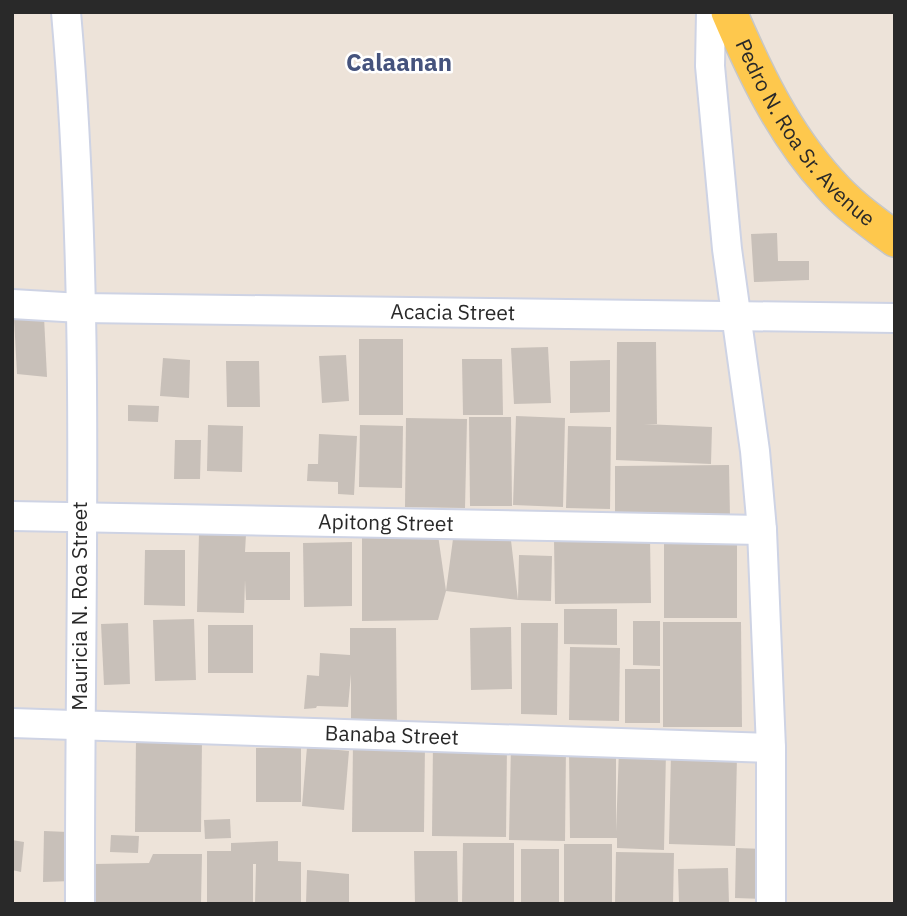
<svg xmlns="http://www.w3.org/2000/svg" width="907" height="916" font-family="'IBM Plex Sans',sans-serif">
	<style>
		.building { fill: #c8c0b9 }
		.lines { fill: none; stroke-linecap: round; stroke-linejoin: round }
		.minor-casing { stroke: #ced3e4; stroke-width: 32 }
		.major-casing { stroke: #c7c7c7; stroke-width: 38 }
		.minor { stroke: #fff; stroke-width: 28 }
		.major { stroke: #fec84d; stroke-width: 35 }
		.labels { text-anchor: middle; stroke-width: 5; stroke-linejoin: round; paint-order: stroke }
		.street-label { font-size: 21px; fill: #292929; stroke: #fff }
		.quarter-label { font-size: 24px; font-weight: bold; fill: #45537d; stroke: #fff }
	</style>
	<rect width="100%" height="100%" fill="#ede3d9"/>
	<g class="building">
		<polygon points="777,233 778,261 809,261 809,280 754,282 751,234"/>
		<polygon points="44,317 47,377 17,374 14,318"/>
		<rect x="359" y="339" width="44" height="76"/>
		<polygon points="617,342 656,342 657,424 644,424 712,427 711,464 616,460"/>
		<polygon points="548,347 551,403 514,404 511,348"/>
		<polygon points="346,355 349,401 322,403 319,356"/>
		<polygon points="163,358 190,360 189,398 160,396"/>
		<polygon points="462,359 502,359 503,415 463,415"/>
		<polygon points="610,360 610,412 570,413 570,361"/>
		<polygon points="226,361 259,361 260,407 227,407"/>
		<polygon points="128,405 159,406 158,422 128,421"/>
		<polygon points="516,416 565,418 563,507 513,505"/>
		<polygon points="469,417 511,417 512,506 470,506"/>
		<polygon points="406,418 467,419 465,508 405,507"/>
		<polygon points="208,425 243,426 242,472 207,471"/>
		<polygon points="360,425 403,426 402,488 359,487"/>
		<polygon points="568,426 611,427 610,509 566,508"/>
		<polygon points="319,434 357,436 354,495 338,494 338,482 307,481 308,464 318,464"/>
		<polygon points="175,440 201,440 200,479 174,479"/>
		<polygon points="729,465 730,517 615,518 615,466"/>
		<polygon points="362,528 437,528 446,591 438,620 362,621"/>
		<polygon points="510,532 518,600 519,555 552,556 551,601 518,600 446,591 453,539"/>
		<polygon points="199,533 246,534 245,552 290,552 290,600 246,600 245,580 244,613 197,612"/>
		<polygon points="650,538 651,603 555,604 554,539"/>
		<polygon points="737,539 737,618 664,618 664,540"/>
		<polygon points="352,542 352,606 304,607 303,543"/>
		<polygon points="145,550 185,550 185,606 144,605"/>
		<polygon points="564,609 617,609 617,645 564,644"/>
		<polygon points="194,619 196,680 155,681 153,620"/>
		<polygon points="633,621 660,621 660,666 633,665"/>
		<polygon points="663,622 741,622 742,727 663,727"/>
		<polygon points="128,623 130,684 104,685 101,624"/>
		<polygon points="521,623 558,623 557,715 521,714"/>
		<rect x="208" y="625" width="45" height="48"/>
		<polygon points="511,627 512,689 471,690 470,628"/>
		<polygon points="350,628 396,628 397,727 351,727 351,674 348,707 317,706 316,708 304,709 307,675 319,676 320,653 350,655"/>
		<polygon points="570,647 620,648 619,721 569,720"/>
		<rect x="625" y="669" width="35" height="54"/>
		<polygon points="136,738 202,739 201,832 135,832"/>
		<polygon points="353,742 425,743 424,832 352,832"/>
		<polygon points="433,744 507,745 506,837 432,836"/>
		<polygon points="511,745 566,746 565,841 509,840"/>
		<polygon points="307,747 349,751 344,810 302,806"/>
		<polygon points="616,747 616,832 619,749 666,751 664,850 617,848 617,838 570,838 569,748"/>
		<rect x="256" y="748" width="45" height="54"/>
		<polygon points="671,754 737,756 735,846 669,844"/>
		<polygon points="230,819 231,838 205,839 204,820"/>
		<polygon points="44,831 68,832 72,881 43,882"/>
		<polygon points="111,835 139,836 138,853 110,852"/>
		<polygon points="12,840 24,842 21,872 12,870"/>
		<polygon points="278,841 278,861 301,862 301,904 255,904 256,864 253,864 253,904 207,904 207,851 231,851 231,843"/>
		<polygon points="463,843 514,843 514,904 462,904"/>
		<rect x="564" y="844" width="48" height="60"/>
		<polygon points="736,848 765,849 764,899 735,898"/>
		<rect x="521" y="849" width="38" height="55"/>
		<polygon points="414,851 457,851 458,904 415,904"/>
		<polygon points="616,852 674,853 673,904 615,904"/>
		<polygon points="153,854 202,854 201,904 94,904 94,864 149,863"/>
		<polygon points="728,868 729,904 679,904 678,869"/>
		<polygon points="307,870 349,874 349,904 306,904"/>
	</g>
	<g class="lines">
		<defs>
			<g id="minor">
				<path d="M66,12C92,308 79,607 80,904"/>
				<polyline points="711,12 710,66 727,249 755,451 762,530 771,748 771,904"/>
				<path id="s1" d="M12,304L81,308L895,318"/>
				<path id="s2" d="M12,516L762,530"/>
				<path id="s3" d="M12,723L771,748"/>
			</g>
			<g id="major">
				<path id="s4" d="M729,12C755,73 784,134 829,183C848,205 872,222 895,239"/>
			</g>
		</defs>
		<use href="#minor" class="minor-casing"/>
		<use href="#major" class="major-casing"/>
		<use href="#minor" class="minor"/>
		<use href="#major" class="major"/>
	</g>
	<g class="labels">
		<g class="street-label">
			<text dy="7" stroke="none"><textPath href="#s4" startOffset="144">Pedro N. Roa Sr. Avenue</textPath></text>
			<text dy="7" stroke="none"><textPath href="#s1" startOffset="441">Acacia Street</textPath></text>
			<text dy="7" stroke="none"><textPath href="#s2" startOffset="374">Apitong Street</textPath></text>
			<text transform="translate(80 606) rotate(-90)" y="7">Mauricia N. Roa Street</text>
			<text dy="7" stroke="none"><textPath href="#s3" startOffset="380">Banaba Street</textPath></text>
		</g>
		<g class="quarter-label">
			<text x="399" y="71">Calaanan</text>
		</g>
	</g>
	<rect width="907" height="916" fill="none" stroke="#292929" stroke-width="28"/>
</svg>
